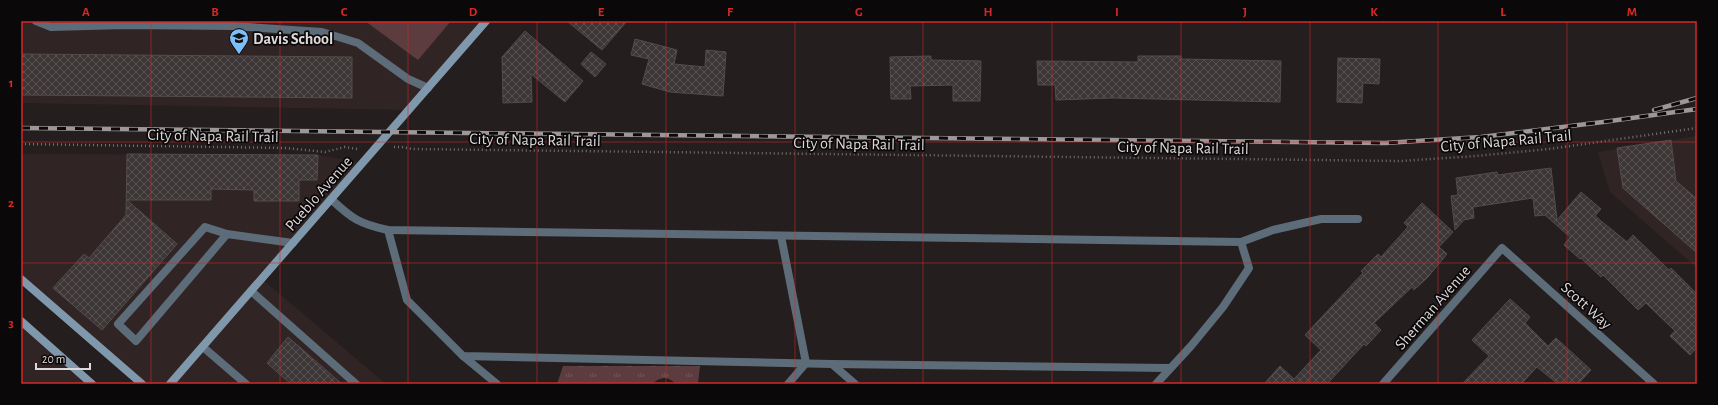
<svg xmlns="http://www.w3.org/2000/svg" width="1718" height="405" font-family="'Alegreya Sans',sans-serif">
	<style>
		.built { fill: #312425 }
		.grass { fill: url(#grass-tufts) }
		.garden { fill: #5d3c3f }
		.building { fill: url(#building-cross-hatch); stroke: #534c4c }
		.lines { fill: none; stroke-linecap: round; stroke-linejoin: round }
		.path { stroke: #777272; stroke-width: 2.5; stroke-dasharray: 1 3; stroke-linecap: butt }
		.lane { stroke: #5d6c79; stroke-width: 8 }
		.street { stroke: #5d6c79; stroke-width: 8 }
		.secondary { stroke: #8098ac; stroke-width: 8 }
		.rail-casing { stroke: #9d9798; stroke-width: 4.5 }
		.rail { stroke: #0b0809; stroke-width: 3; stroke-dasharray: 9; stroke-linecap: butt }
		.grid { fill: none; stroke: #d62828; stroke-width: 1; stroke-opacity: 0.55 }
		.labels { text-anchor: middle; stroke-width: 3.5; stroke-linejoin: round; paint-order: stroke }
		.poi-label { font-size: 16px; font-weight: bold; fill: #ddd8d9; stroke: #0b0809; text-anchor: start }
		.street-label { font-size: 16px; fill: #ddd8d9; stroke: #0b0809 }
		.neatline { fill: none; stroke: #d62828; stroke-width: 1.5 }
		.grid-label { font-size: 13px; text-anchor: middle; font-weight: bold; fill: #d62828 }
	</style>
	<defs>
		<pattern id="grass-tufts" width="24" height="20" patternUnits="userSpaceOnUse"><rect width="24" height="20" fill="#5d3c3f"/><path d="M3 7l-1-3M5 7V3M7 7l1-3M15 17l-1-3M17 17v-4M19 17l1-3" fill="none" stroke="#74575a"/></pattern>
		<pattern id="building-cross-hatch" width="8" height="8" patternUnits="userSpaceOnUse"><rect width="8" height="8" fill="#3d3637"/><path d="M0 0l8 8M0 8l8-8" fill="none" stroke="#595253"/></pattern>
	</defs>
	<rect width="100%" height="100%" fill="#241e1e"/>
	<g class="built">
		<polygon points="21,21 486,21 408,110 21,103"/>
		<polygon points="1697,136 1697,268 1610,192 1598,152"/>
		<polygon points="21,154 318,155 363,163 262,279 386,384 142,384 21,279"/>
		<polygon points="21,321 92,384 21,384"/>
	</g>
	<path class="grass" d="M563,366H700L698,383L697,384H676C668,376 661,376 652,384H557Z"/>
	<polygon class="garden" points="365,21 451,21 418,60"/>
	<g class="building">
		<polygon points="567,21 627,21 602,50"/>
		<polygon points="525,31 583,81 565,102 531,74 532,102 503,103 502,57"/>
		<polygon points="635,39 677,50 674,64 705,67 706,50 726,52 723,96 670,92 642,84 649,59 631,55"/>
		<polygon points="591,52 606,64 595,77 581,64"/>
		<polygon points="21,54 352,57 352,98 21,95"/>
		<polygon points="931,56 931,60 981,61 980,101 953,101 953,85 910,86 911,99 891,99 890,57"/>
		<polygon points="1138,56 1181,56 1181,59 1281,61 1280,102 1113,98 1056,100 1055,85 1038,85 1037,61 1138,62"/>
		<polygon points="1338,58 1380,59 1379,84 1363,83 1362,103 1337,102"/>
		<polygon points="1671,140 1676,181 1697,199 1697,253 1623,188 1617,148"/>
		<polygon points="127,154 318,155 317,180 299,180 299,201 254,201 254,190 211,189 211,200 127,200 177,244 102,330 53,288 84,254 89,258 126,215"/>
		<polygon points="1551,168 1557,220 1581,192 1601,209 1595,216 1627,242 1633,235 1669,270 1671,268 1697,294 1697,347 1690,355 1670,336 1675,331 1646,303 1638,310 1603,275 1601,277 1581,258 1580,259 1564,245 1570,237 1545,215 1535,216 1533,198 1473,207 1474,218 1464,220 1455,230 1451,196 1458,195 1456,178 1497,172 1498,175"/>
		<polygon points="1422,203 1453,232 1439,247 1447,254 1428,277 1414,290 1412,287 1374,323 1381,330 1366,346 1364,344 1327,384 1264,384 1280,366 1294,379 1321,350 1305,335 1363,273 1361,271 1378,254 1381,257 1408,227 1404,223"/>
		<polygon points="1510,299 1530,317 1525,323 1548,346 1556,338 1591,370 1578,384 1558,384 1537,367 1521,384 1462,384 1489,356 1472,340"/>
		<polygon points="288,337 342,384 291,384 267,363"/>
	</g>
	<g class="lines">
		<g class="path">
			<polyline points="21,144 286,148 325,152 345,147 357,149"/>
			<polyline points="394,147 402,147 412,149 1401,161 1476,156 1549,149 1697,128"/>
		</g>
		<g class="lane">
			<polyline points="36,21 51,27 126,25 233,26 322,32 358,43 408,79 428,88"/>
			<path d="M331,199C352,219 360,224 388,230L1241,242L1249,268L1223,307L1191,346L1156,384"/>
			<polyline points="388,230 407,300 463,356 832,364 855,384"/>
			<polyline points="227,234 205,227 118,324 136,341 227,234 293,243"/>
			<polyline points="781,236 806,363 788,384"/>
			<polyline points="1241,242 1273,230 1321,219 1358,219"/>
			<polyline points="251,291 356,384"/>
			<polyline points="203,347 246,384"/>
			<polyline points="832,364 1170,368"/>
		</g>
		<g class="street">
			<polyline points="463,356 497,384"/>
			<polyline points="1383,384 1502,248 1654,384"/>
		</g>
		<g class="secondary">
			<polyline points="21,279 142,384"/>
			<polyline points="21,321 92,384"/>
			<polyline points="170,384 486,21"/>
		</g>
		<defs>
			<g id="rail">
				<polyline points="1654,110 1697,98"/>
				<polyline points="21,128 1385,143 1481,137 1603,122 1697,109"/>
			</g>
		</defs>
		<use href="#rail" class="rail-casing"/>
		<use href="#rail" class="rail"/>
	</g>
	<path class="grid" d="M151,21V384M280,21V384M408,21V384M537,21V384M666,21V384M795,21V384M923,21V384M1052,21V384M1181,21V384M1310,21V384M1438,21V384M1567,21V384M21,142H1697M21,263H1697"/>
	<defs>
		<symbol id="school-pin" viewBox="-11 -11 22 30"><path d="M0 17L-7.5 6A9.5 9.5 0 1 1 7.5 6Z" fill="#7bbef8" stroke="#0b0809"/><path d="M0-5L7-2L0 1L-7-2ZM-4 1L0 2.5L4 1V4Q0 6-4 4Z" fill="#111"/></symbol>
	</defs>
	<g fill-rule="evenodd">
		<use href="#school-pin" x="228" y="27" width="22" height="30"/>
	</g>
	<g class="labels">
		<g class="poi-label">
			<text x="253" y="44">Davis School</text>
		</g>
		<g class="street-label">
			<text transform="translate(213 135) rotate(1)" y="6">City of Napa Rail Trail</text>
			<text transform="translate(535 139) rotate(1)" y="6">City of Napa Rail Trail</text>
			<text transform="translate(1506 140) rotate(-5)" y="6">City of Napa Rail Trail</text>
			<text transform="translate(859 143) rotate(1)" y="6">City of Napa Rail Trail</text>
			<text transform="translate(1183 147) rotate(1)" y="6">City of Napa Rail Trail</text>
			<text transform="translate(318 193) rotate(-49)" y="6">Pueblo Avenue</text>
			<text transform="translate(1587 305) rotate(42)" y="6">Scott Way</text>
			<text transform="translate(1432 307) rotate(-49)" y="6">Sherman Avenue</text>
		</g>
	</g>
	<rect width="1718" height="405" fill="none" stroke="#0b0809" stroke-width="44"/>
	<path d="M36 363v6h54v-6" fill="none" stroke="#ddd8d9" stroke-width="2"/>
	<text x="42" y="363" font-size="12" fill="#ddd8d9" stroke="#0b0809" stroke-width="3" paint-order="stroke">20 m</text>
	<rect x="22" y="22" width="1674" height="361" class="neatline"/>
	<g class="grid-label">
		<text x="86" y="16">A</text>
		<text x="215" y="16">B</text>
		<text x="344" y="16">C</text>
		<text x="473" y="16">D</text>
		<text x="601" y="16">E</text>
		<text x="730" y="16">F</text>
		<text x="859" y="16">G</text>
		<text x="988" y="16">H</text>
		<text x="1117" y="16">I</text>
		<text x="1245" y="16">J</text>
		<text x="1374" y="16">K</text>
		<text x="1503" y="16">L</text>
		<text x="1632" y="16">M</text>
		<text x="11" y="87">1</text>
		<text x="11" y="207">2</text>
		<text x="11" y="327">3</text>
	</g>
</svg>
